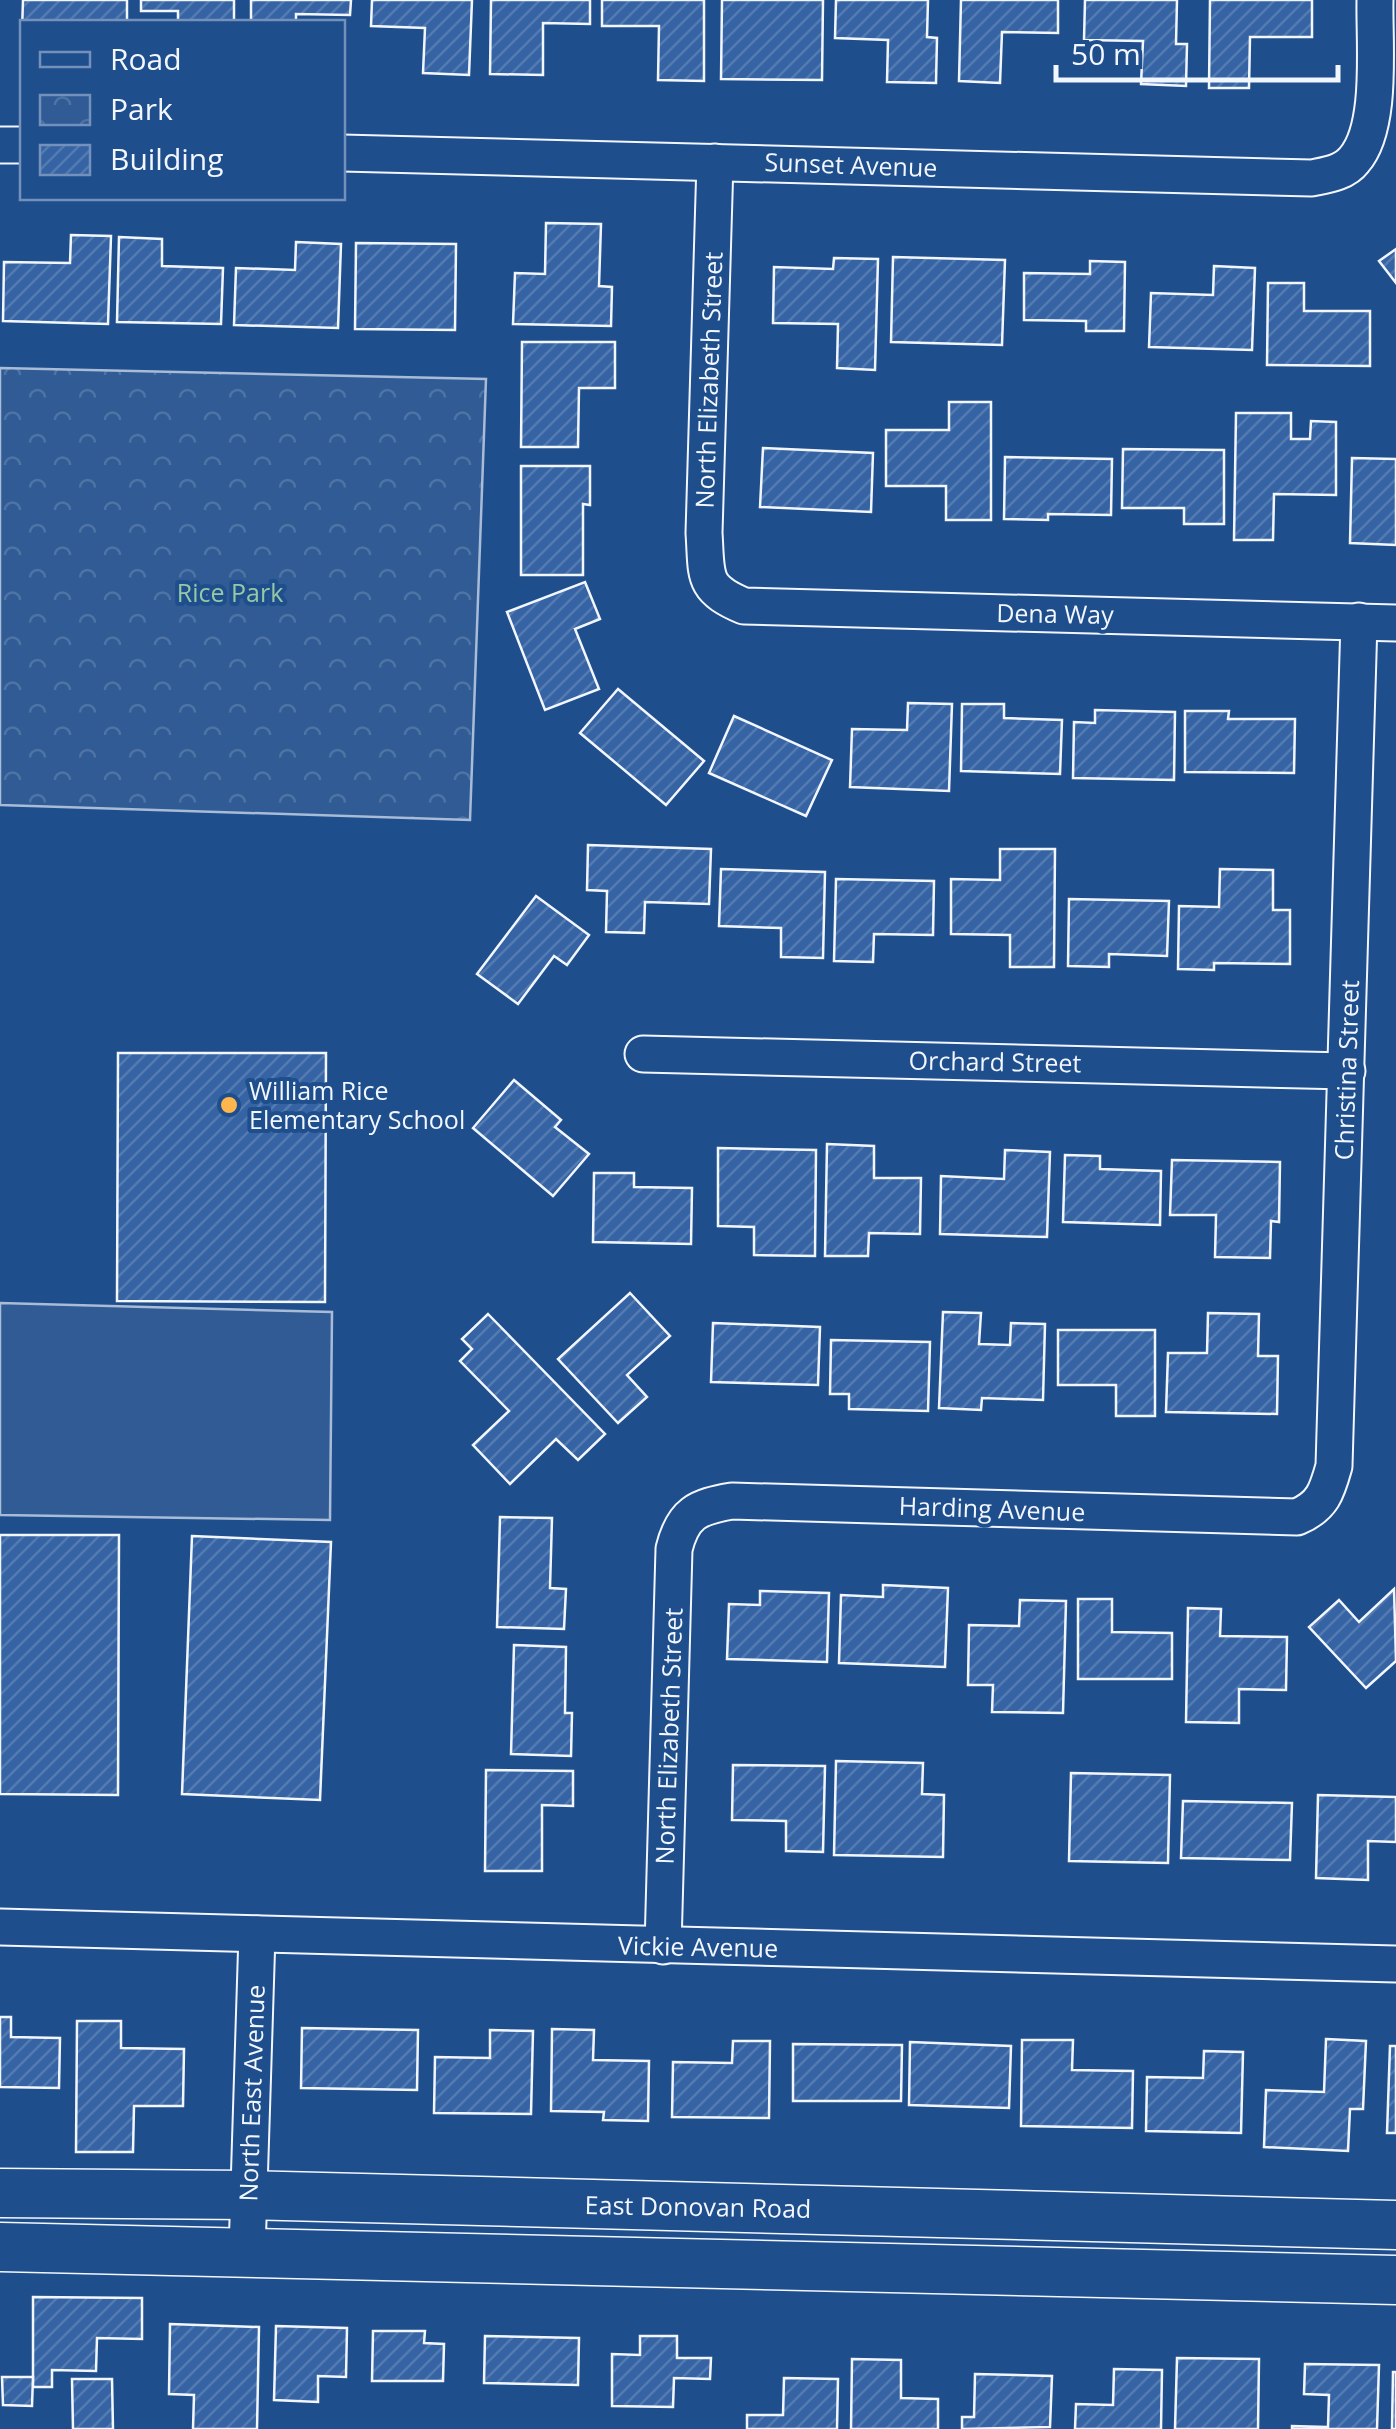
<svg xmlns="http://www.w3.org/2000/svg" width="1396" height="2429" font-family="'Open Sans',sans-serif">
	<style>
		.built { fill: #305b95; stroke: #a8bbd7; stroke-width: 2.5 }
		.park { fill: url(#park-crowns); stroke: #a8bbd7; stroke-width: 2.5 }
		.building { fill: url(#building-hatch); stroke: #f2f6ff; stroke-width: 2.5 }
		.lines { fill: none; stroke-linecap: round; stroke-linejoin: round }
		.minor-casing { stroke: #f2f6ff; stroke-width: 39 }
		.secondary-casing { stroke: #f2f6ff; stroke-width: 51 }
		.minor { stroke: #1f4e8c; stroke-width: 35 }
		.secondary { stroke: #1f4e8c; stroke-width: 48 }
		.poi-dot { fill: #ffb74d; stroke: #1f4e8c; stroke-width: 4 }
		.labels { text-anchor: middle; stroke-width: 8; stroke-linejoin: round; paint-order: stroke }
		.street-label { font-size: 25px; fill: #f2f6ff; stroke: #1f4e8c }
		.park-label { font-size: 25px; fill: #97c8a6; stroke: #1f4e8c }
		.poi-label { font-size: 25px; fill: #f2f6ff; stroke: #1f4e8c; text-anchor: start }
	</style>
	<defs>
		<pattern id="park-crowns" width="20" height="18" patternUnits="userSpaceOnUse" patternTransform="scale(2.5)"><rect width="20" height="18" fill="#305b95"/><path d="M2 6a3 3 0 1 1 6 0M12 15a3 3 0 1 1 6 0" fill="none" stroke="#4e73a5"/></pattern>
		<pattern id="building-hatch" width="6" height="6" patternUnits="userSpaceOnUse" patternTransform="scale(2.5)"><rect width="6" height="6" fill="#3563a3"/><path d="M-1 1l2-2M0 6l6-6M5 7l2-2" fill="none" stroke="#537ab1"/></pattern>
	</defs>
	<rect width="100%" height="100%" fill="#1f4e8c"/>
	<polygon class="built" points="0,1303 332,1312 330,1520 0,1515"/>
	<polygon class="park" points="0,368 486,379 470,820 0,805"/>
	<g class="building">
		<polygon points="23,0 127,0 127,22 22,22 21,62"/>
		<polygon points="141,0 234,0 234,22 178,22 178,11 141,11"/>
		<polygon points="251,0 351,0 350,15 296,14 296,22 251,22"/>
		<polygon points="372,0 472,0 469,75 423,73 425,28 371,26"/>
		<polygon points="491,0 590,0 590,24 543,23 543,75 490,74"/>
		<polygon points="602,0 704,0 704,81 658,80 659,26 602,26"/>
		<polygon points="722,0 823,0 822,80 721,79"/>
		<polygon points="836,0 928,0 927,37 937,38 936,83 887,82 888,40 835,38"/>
		<polygon points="961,0 1058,0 1058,33 1002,32 1000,83 959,81"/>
		<polygon points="1085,0 1177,0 1176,44 1187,44 1186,86 1141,84 1143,41 1084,40"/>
		<polygon points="1210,0 1312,0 1312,37 1250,37 1249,88 1209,88"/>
		<polygon points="546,223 601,224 599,286 612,287 611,326 513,324 515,273 545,274"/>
		<polygon points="71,235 111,236 108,324 3,321 4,262 70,263"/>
		<polygon points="119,237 162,239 162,266 223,268 221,324 117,322"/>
		<polygon points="296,242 341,244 338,328 234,325 236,268 295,270"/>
		<polygon points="356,243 456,244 455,330 355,329"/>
		<polygon points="1396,249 1396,283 1379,261"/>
		<polygon points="893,257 1005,260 1002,345 891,342"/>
		<polygon points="834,258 878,259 875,370 837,368 838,324 773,323 774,267 833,269"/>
		<polygon points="1090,261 1125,262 1124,331 1086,331 1086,321 1024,320 1024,273 1090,274"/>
		<polygon points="1214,266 1255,268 1252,350 1149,347 1151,293 1213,295"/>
		<polygon points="1268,283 1304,283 1304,311 1370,311 1370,366 1267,365"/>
		<polygon points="522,342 615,342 615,388 579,388 578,447 521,447"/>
		<polygon points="949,402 991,402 991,520 946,520 946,486 886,486 886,430 949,430"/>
		<polygon points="1236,413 1291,413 1291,439 1310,439 1311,421 1336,422 1336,495 1274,494 1273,540 1234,540"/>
		<polygon points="763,448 873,453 871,512 760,507"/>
		<polygon points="1123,449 1224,450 1224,524 1184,524 1184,508 1122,508"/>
		<polygon points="1005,457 1112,459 1111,515 1048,514 1048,520 1004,519"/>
		<polygon points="1352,458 1396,459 1396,545 1350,543"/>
		<polygon points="521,466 590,466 590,505 583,504 583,575 521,575"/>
		<polygon points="585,582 600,619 575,629 599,689 545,710 507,612"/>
		<polygon points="618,689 704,761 666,805 580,733"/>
		<polygon points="908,703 952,704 949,791 850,787 852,729 907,730"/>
		<polygon points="962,704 1004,704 1004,718 1062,720 1060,774 961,771"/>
		<polygon points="1095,710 1175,712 1174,780 1073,778 1074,722 1095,723"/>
		<polygon points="1185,711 1229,711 1228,719 1295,719 1294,773 1185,772"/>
		<polygon points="734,716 832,760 806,816 709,773"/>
		<polygon points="588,845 711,849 709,904 645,902 644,933 606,932 607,891 587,890"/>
		<polygon points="1000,849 1055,849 1054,967 1010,967 1010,935 951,934 951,879 1000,880"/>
		<polygon points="721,869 825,872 823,958 781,957 781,928 719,926"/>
		<polygon points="1220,869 1273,870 1273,910 1290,910 1290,964 1214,963 1214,970 1178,969 1179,906 1219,907"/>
		<polygon points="836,879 934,881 933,935 874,934 873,962 834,961"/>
		<polygon points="536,896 589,935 567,965 554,956 518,1004 477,974"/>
		<polygon points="1069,899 1169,901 1167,956 1109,954 1109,967 1068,966"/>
		<polygon points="118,1053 326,1053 325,1302 117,1301"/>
		<polygon points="514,1080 561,1120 555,1127 589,1154 553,1196 473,1128"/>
		<polygon points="827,1144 874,1146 874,1178 921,1178 920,1234 869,1233 868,1256 825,1256"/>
		<polygon points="718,1148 816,1150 815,1256 754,1255 754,1227 718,1226"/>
		<polygon points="1005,1150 1050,1152 1047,1237 940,1234 941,1176 1004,1179"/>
		<polygon points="1065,1155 1100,1156 1100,1169 1161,1171 1160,1225 1063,1222"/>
		<polygon points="1172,1160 1280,1162 1279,1222 1271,1221 1270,1258 1215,1257 1216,1215 1170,1215"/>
		<polygon points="594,1173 634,1173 634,1187 692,1188 691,1244 593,1242"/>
		<polygon points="630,1293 670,1336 627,1375 647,1397 618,1423 558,1359"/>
		<polygon points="943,1312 981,1313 979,1344 1010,1345 1011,1323 1045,1324 1043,1400 982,1398 981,1410 939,1408"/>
		<polygon points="1208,1313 1259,1314 1258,1356 1278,1356 1277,1414 1166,1412 1168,1353 1207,1353"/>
		<polygon points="488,1314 605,1434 578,1460 556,1439 510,1484 473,1445 509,1411 460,1361 472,1349 462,1339"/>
		<polygon points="713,1323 820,1327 818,1385 711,1382"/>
		<polygon points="1058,1330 1155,1330 1155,1416 1116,1416 1116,1385 1058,1385"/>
		<polygon points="831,1340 930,1342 928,1411 849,1409 849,1394 830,1394"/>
		<polygon points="500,1517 552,1518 550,1588 566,1589 564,1629 497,1627"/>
		<polygon points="0,1535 119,1535 118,1795 0,1794"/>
		<polygon points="192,1536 331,1542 320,1800 182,1794"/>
		<polygon points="883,1585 948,1588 945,1667 839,1663 841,1595 883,1597"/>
		<polygon points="1394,1589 1396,1661 1366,1688 1309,1627 1339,1600 1359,1622"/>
		<polygon points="760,1591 829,1593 827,1662 727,1659 729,1604 760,1605"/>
		<polygon points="1078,1599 1112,1599 1112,1632 1172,1633 1172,1679 1078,1679"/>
		<polygon points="1020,1600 1066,1601 1063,1713 992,1712 993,1685 968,1685 969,1625 1019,1626"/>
		<polygon points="1188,1608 1221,1609 1220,1636 1287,1637 1286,1690 1239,1689 1239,1723 1186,1722"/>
		<polygon points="514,1645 566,1647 565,1713 572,1713 571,1756 511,1754"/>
		<polygon points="836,1761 923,1763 922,1794 944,1795 943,1857 834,1855"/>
		<polygon points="733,1765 825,1766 823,1852 786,1851 786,1821 732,1820"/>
		<polygon points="486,1770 573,1771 573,1806 542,1805 542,1871 485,1871"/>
		<polygon points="1071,1773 1170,1775 1168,1863 1069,1861"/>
		<polygon points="1318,1795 1396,1797 1396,1842 1368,1841 1368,1880 1316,1878"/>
		<polygon points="1183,1801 1292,1803 1290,1860 1181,1858"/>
		<polygon points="0,2017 11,2017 11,2037 60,2038 59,2088 0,2087"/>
		<polygon points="77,2021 121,2021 121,2048 184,2049 183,2106 134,2106 133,2152 76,2152"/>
		<polygon points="302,2028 418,2030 417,2090 301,2088"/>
		<polygon points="552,2029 594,2030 593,2060 649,2061 648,2121 603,2120 604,2112 551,2111"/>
		<polygon points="490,2030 533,2031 531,2114 434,2113 435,2057 490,2058"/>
		<polygon points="1326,2039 1366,2041 1363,2109 1350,2109 1348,2151 1264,2147 1266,2090 1324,2092"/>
		<polygon points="1022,2040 1073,2040 1072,2070 1133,2071 1132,2128 1021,2126"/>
		<polygon points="733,2041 770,2041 769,2118 672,2117 673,2062 732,2063"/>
		<polygon points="910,2042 1011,2046 1009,2108 909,2105"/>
		<polygon points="793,2044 902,2045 901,2101 793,2101"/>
		<polygon points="1390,2046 1396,2046 1396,2133 1387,2133"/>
		<polygon points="1204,2051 1243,2052 1241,2133 1146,2131 1147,2077 1203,2078"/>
		<polygon points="33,2297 142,2298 142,2339 97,2338 96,2371 52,2370 52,2387 33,2387"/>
		<polygon points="170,2324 259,2327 257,2429 193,2429 194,2395 169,2394"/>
		<polygon points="276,2326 347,2328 346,2377 318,2376 318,2402 274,2400"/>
		<polygon points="373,2331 425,2331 424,2343 444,2344 443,2381 372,2381"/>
		<polygon points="485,2336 579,2338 578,2385 484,2383"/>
		<polygon points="640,2336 677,2336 677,2358 711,2358 710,2379 674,2378 673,2407 612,2406 612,2354 640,2355"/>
		<polygon points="1177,2358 1259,2359 1258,2429 1175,2429"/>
		<polygon points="852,2359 901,2360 901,2398 938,2399 938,2429 851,2429"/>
		<polygon points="1305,2364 1379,2365 1377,2429 1292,2429 1292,2426 1328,2427 1329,2395 1304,2394"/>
		<polygon points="1114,2369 1162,2370 1161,2429 1075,2429 1076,2404 1113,2405"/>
		<polygon points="1393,2372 1396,2372 1396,2429 1392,2429"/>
		<polygon points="975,2374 1052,2376 1050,2427 962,2429 962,2417 974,2417"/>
		<polygon points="2,2377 33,2377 32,2406 3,2405"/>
		<polygon points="784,2378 838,2379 837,2429 747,2429 747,2415 783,2415"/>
		<polygon points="72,2379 112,2379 113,2429 73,2429"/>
	</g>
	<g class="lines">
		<defs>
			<g id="minor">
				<polyline points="0,145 22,145"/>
				<path d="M342,153L1312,178C1326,175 1344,173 1354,160C1383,127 1374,44 1375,0"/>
				<path d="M715,162L704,533C707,576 701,588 744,606L1396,623"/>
				<polyline points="643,1054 1347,1071"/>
				<polyline points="0,1927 1396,1964"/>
				<path d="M663,1946L674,1549C683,1513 697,1507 732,1501L1297,1517C1323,1506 1327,1491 1334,1466L1359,621"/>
				<polyline points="247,2252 257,1934"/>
			</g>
			<g id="secondary">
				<polyline points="0,2193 249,2195 1396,2225"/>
				<polyline points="0,2247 1396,2280"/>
			</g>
		</defs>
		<use href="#minor" class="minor-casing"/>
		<use href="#secondary" class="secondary-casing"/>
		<use href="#minor" class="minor"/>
		<use href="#secondary" class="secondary"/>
	</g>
	<circle class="poi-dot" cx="229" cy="1105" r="10"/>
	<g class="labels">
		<g class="street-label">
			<text transform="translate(851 165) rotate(2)" y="9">Sunset Avenue</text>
			<text transform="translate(709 380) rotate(-88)" y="9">North Elizabeth Street</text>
			<text transform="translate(1055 614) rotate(1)" y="9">Dena Way</text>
			<text transform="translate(995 1062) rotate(1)" y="9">Orchard Street</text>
			<text transform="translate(1347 1070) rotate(-88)" y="9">Christina Street</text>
			<text transform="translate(992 1509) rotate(2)" y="9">Harding Avenue</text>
			<text transform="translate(669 1736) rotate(-88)" y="9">North Elizabeth Street</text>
			<text transform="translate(698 1947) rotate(1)" y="9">Vickie Avenue</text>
			<text transform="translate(252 2093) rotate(-88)" y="9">North East Avenue</text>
			<text transform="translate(698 2207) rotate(1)" y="9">East Donovan Road</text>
		</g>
		<g class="park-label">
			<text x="230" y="602">Rice Park</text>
		</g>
		<g class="poi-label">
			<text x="249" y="1100">William Rice<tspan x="249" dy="29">Elementary School</tspan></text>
		</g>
	</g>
	<rect x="20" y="20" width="325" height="180" fill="#1f4e8c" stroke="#7391ba" stroke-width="2.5"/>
	<rect x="40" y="52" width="50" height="15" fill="#1f4e8c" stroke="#7391ba" stroke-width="2.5"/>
	<text x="110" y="70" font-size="30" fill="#f2f6ff">Road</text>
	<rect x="40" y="95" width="50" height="30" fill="url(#park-crowns)" stroke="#7391ba" stroke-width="2.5"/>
	<text x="110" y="120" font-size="30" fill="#f2f6ff">Park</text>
	<rect x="40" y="145" width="50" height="30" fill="url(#building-hatch)" stroke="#7391ba" stroke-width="2.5"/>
	<text x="110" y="170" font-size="30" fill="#f2f6ff">Building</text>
	<path d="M1056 65v15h282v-15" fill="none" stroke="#f2f6ff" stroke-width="5"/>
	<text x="1071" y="65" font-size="30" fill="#f2f6ff" stroke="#1f4e8c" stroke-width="8" paint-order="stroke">50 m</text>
</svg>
